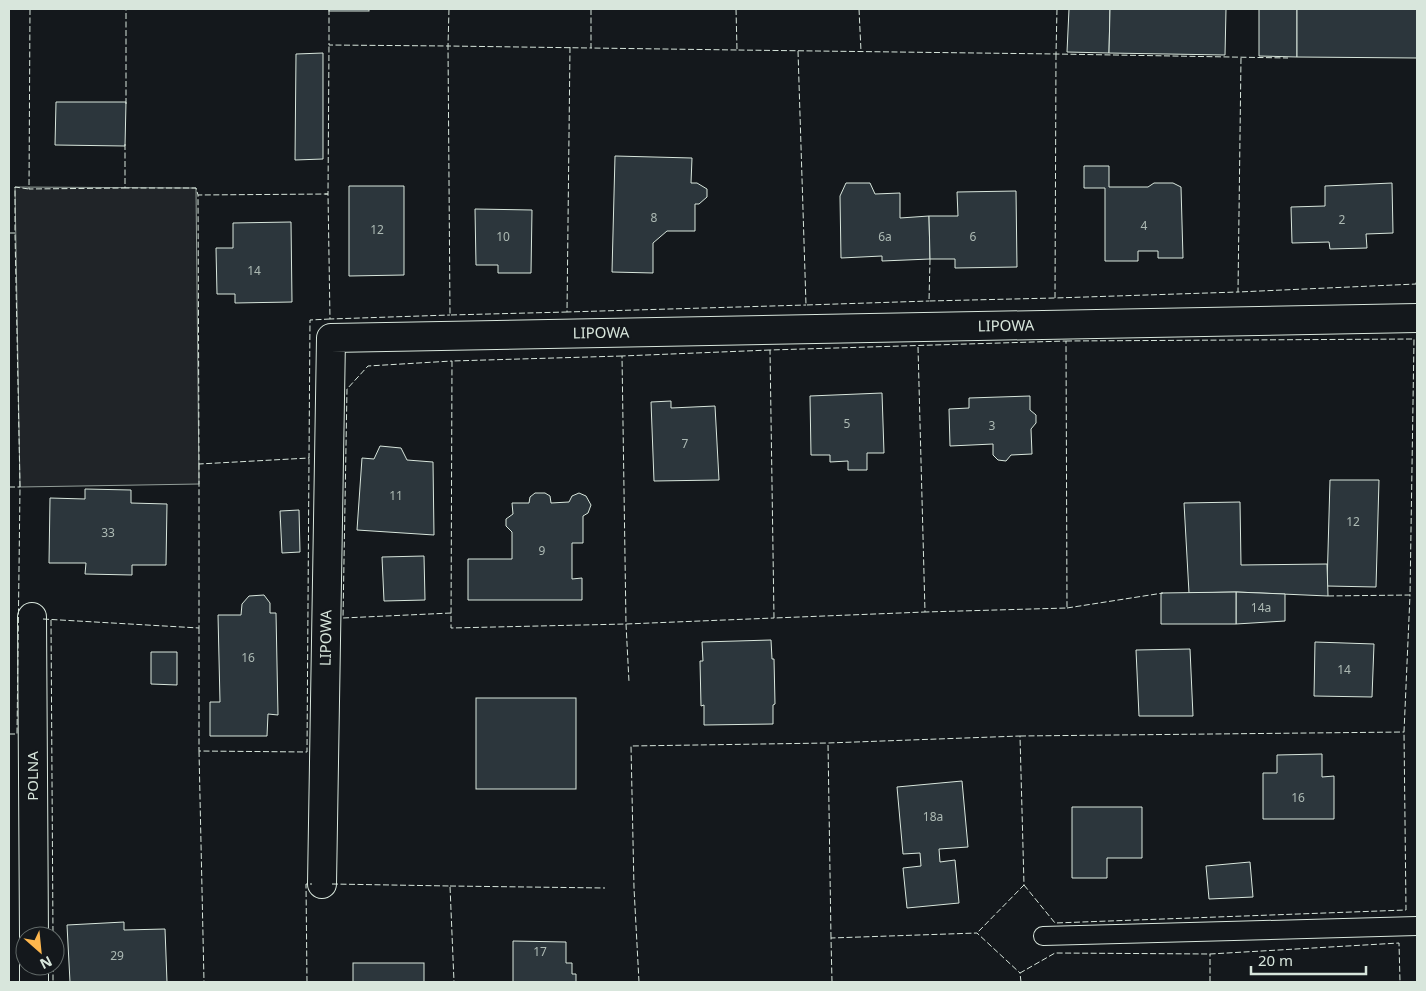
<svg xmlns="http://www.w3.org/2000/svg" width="1426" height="991" font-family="'Noto Sans',sans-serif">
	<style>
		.green { fill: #202428; stroke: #939e99 }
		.building { fill: #2c363c; stroke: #d8e6dc }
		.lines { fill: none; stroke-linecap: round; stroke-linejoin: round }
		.lane-casing { stroke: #d8e6dc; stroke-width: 20 }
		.street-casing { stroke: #d8e6dc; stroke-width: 30 }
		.lane { stroke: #14181c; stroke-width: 18 }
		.street { stroke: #14181c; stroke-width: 28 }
		.fence { stroke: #d8e6dc; stroke-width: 1; stroke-dasharray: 6 2.5; stroke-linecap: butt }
		.labels { text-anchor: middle; stroke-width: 4; stroke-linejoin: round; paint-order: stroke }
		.number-label { font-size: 12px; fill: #adbab4 }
		.street-label { font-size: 15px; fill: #d8e6dc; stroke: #14181c }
	</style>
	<rect width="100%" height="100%" fill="#14181c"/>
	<polygon class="green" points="15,187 196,188 199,484 20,487"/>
	<g class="building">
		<rect x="329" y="9" width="40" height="2"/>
		<polygon points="1069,9 1110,9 1109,53 1067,52"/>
		<polygon points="1110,9 1226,9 1225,55 1109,53"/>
		<polygon points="1259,9 1297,9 1297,57 1259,56"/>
		<polygon points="1297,9 1417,9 1417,58 1297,57"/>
		<polygon points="323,53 323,159 295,160 296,54"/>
		<polygon points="56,102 126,102 125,146 55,145"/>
		<polygon points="615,156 692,158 691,183 697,183 707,189 707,197 699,204 695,204 695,231 667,231 653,243 653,273 612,272"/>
		<polygon points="1084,166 1109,166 1109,187 1148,187 1154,183 1173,183 1181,187 1183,258 1158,258 1158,251 1138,251 1138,261 1105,261 1105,188 1084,188"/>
		<polygon points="846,183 870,183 875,194 900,193 900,218 929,216 930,259 882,261 882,256 841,258 840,196"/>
		<polygon points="1392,183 1393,233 1366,234 1367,248 1330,249 1329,242 1292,243 1291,207 1325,206 1325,186"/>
		<polygon points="349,186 404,186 404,275 349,276"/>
		<polygon points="1016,191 1017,267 955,268 955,259 930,259 929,216 958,216 957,192"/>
		<polygon points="475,209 532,210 531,273 498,273 498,265 476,265"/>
		<polygon points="291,222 292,302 235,303 235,294 217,294 216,248 233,248 233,223"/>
		<polygon points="882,393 884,453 867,453 867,470 848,470 848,461 830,462 830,455 811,455 810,396"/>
		<polygon points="1030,396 1030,410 1036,415 1036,423 1031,429 1032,454 1011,455 1006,461 998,460 993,455 993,444 950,446 949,409 969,408 969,398"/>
		<polygon points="671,401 671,408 715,406 719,480 654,481 651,402"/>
		<polygon points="380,446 401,448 407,460 433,462 434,535 357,530 362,458 374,459"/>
		<polygon points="1330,480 1379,480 1376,587 1327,586"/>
		<polygon points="85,489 131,490 131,503 167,504 166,565 132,565 132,575 85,574 86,563 49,563 50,498 85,499"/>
		<polygon points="535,493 545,493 550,496 551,503 569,502 572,496 579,493 586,496 591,505 588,513 583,516 583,543 572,543 572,579 582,578 582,600 468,600 468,559 512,559 512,532 506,526 506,519 513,514 512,503 529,503 530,497"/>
		<polygon points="1240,502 1241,565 1327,564 1328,596 1236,592 1189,593 1184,503"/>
		<polygon points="299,510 300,552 282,553 280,511"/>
		<polygon points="424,556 425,600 384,601 382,557"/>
		<polygon points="1236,592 1285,594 1285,621 1236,624"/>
		<polygon points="1236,592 1236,624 1161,624 1161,593"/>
		<polygon points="264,595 270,603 270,613 276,613 278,715 268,714 267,736 210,736 210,702 220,702 218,615 241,615 242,604 249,596"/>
		<polygon points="771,640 772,659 774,659 775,704 773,705 773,724 704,725 704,705 701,706 700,661 703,661 702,642"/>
		<polygon points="1315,642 1374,644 1372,697 1314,696"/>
		<polygon points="1190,649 1193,716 1139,716 1136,650"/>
		<polygon points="151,652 177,652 177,685 151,684"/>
		<rect x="476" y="698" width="100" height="91"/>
		<polygon points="1322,754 1322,777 1334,776 1334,819 1263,819 1263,773 1277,773 1277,755"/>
		<polygon points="962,781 968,847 939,849 940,862 955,860 959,903 907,908 903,868 921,866 920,853 903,854 897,787"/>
		<polygon points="1072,807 1142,807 1142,858 1107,858 1107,878 1072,878"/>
		<polygon points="1250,862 1253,897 1209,899 1206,866"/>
		<polygon points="124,922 124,930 165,929 167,982 70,982 67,925"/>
		<polygon points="513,941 566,942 566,963 572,963 572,974 576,974 576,982 513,982"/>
		<rect x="353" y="963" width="71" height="19"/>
	</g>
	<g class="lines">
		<defs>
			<polyline id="lane" points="1043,936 1417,926"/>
			<g id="street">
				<polyline points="32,617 34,936"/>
				<polyline points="322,884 331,338 1417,318"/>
				<polyline points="34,966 34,982"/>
			</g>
		</defs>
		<use href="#lane" class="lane-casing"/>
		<use href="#street" class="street-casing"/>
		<use href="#lane" class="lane"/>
		<use href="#street" class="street"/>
		<g class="fence">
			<polyline points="30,9 29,189 125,188"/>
			<polyline points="329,9 329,45 448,46 450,315 567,312"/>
			<polyline points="449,9 448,46 591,48"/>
			<polyline points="591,9 591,48 737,50"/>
			<polyline points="736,9 737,50 1056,54"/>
			<polyline points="859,9 861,51"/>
			<polyline points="1057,9 1056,54 1288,58"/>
			<polyline points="570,47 567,312 806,305"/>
			<polyline points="798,51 806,305 929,301"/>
			<polyline points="1056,54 1055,298 1238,292"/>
			<polyline points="1241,58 1238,292 1416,284 1417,277"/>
			<polyline points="126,104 126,9"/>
			<polyline points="125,144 125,188 196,188 198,195"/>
			<polyline points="325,194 328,194 329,45"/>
			<polyline points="9,233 15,233 15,187 29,189"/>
			<polyline points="930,259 929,301 1055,298"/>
			<polyline points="330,319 310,320 309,458 199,464 198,195 328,194 330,319 450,315"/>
			<polyline points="1066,341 1414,339 1410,595 1326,596"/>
			<polyline points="918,347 925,612 1067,608 1066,341 770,350 774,618 925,612"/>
			<polyline points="770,350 622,356 626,624 774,618"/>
			<polyline points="622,356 452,361 451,628 626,624 629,682"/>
			<polyline points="9,487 20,487"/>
			<polyline points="1067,608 1163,593"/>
			<polyline points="451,613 343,618 347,389 368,366 452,361"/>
			<polyline points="43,619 199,628 199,464"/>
			<polyline points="51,620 53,936"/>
			<polyline points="199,628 199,751 307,752 309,458"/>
			<polyline points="9,734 17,734 20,487 15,233"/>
			<polyline points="1020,736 1404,732"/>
			<polyline points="199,751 204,982"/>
			<polyline points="332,884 450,886 454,982"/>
			<polyline points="1024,885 1055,923 1406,910 1404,732 1410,595"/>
			<polyline points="450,886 605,888"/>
			<polyline points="831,938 828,743 1020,736 1024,885 977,933"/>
			<polyline points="53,966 53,982"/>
			<polyline points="307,982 306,884 312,884"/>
			<polyline points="639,982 634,888 631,746 828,743"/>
			<polyline points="832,982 831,938 977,933 1020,973"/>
			<polyline points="1021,982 1020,973 1055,953 1210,954 1399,943 1400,982"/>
			<polyline points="1210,982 1210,954"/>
		</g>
	</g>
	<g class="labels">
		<g class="number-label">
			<text x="654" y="222">8</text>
			<text x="1342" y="224">2</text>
			<text x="1144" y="230">4</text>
			<text x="377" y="234">12</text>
			<text x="503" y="241">10</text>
			<text x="885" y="241">6a</text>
			<text x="973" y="241">6</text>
			<text x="254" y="275">14</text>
			<text x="847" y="428">5</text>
			<text x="992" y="430">3</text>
			<text x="685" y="448">7</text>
			<text x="396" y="500">11</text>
			<text x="1353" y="526">12</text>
			<text x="108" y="537">33</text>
			<text x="542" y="555">9</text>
			<text x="1261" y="612">14a</text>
			<text x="248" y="662">16</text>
			<text x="1344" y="674">14</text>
			<text x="1298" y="802">16</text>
			<text x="933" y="821">18a</text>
			<text x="540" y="956">17</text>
			<text x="117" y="960">29</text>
		</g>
		<g class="street-label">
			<text transform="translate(1006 326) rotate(-1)" y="5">LIPOWA</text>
			<text transform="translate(601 333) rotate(-1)" y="5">LIPOWA</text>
			<text transform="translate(326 638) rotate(-89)" y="5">LIPOWA</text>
			<text transform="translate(33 776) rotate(-90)" y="5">POLNA</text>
		</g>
	</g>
	<rect width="1426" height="991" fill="none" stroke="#d8e6dc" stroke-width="20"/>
	<g transform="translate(40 951) rotate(153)"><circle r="24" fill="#14181c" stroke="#626a69"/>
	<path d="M0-4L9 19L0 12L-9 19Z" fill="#ffb74d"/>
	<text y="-8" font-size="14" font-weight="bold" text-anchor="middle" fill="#d8e6dc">N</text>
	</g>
	<path d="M1251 966v8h115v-8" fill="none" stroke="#d8e6dc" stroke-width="2.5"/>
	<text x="1258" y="966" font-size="15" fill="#d8e6dc" stroke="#14181c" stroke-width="4" paint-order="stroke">20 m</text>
</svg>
